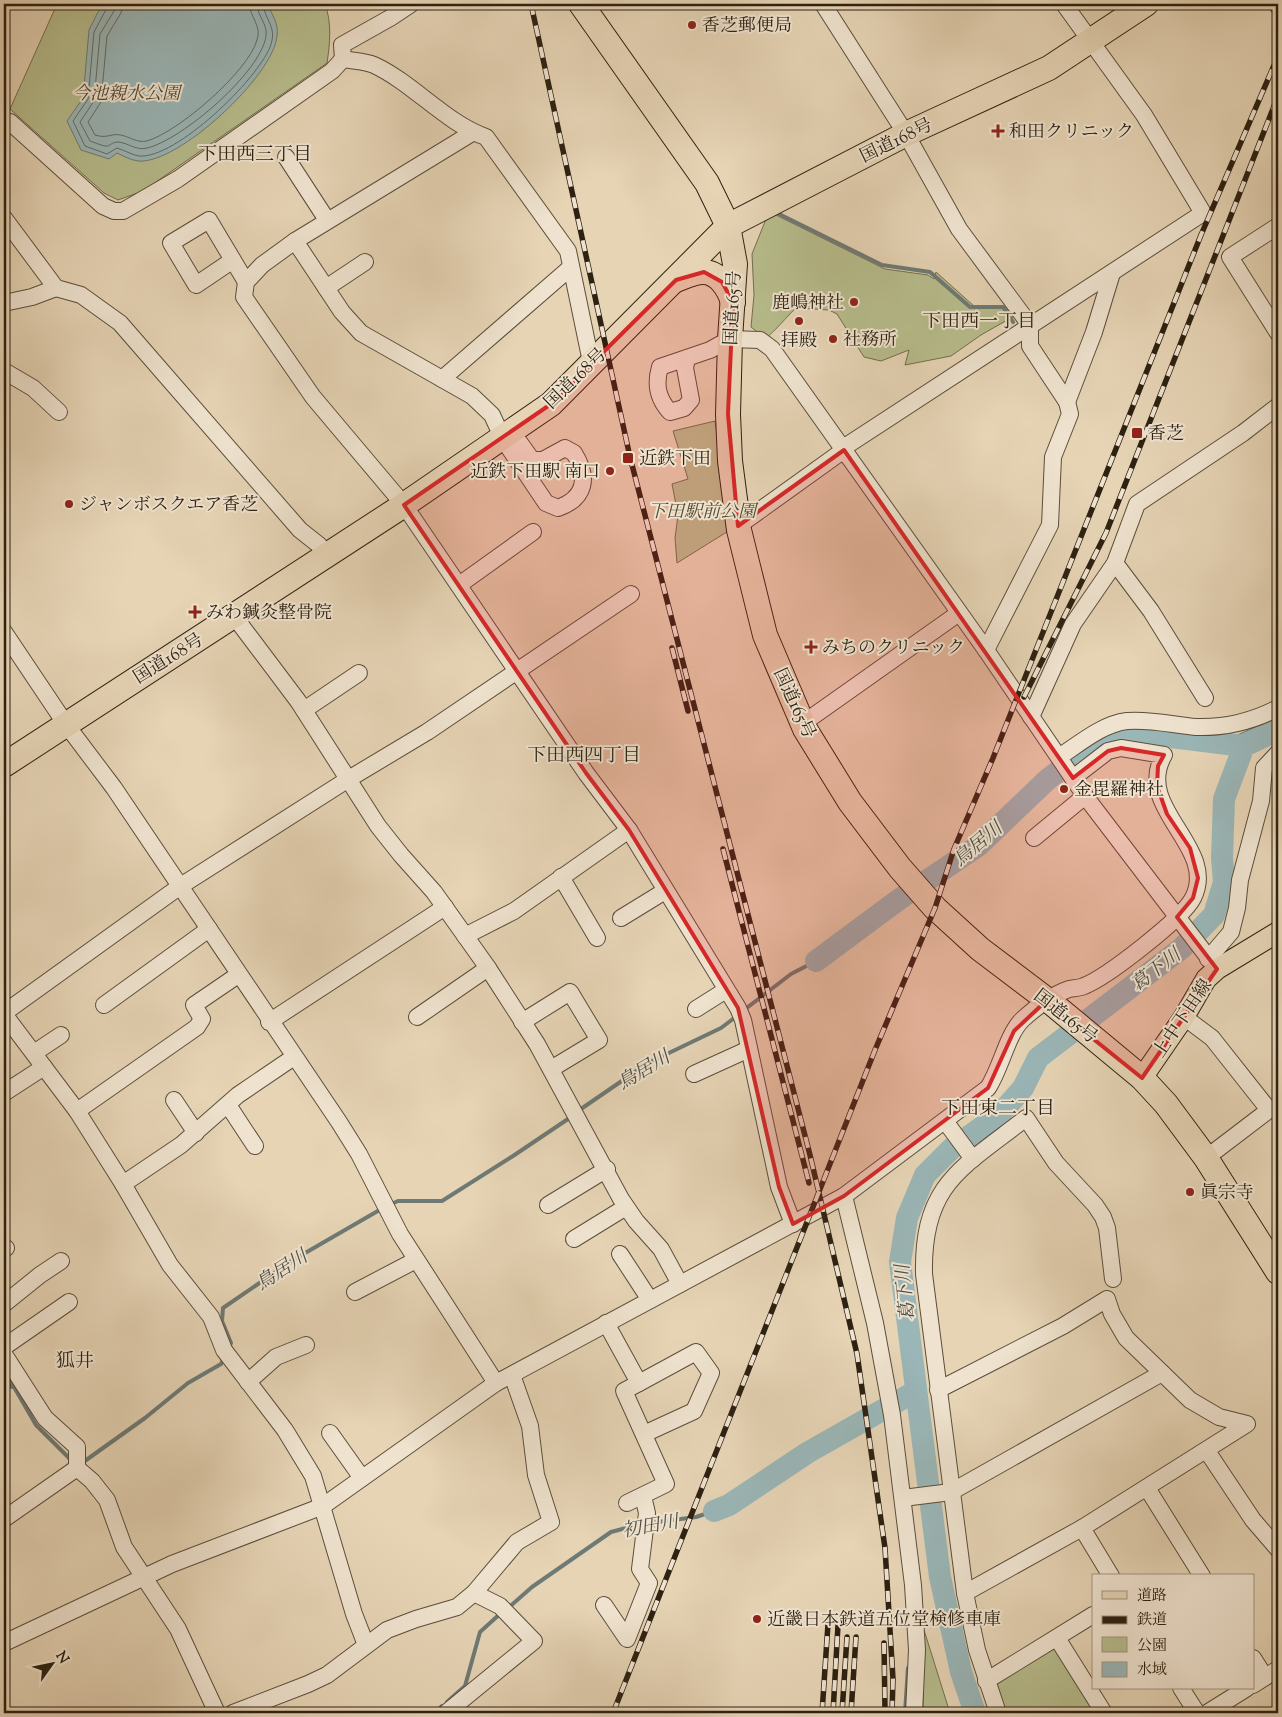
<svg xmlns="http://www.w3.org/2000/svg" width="1282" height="1717" font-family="'Sorts Mill Goudy','Noto Serif JP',serif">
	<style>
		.green { fill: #b7bc8c; stroke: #726e4f }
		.water { fill: #9ab6b7; stroke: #6e7a75 }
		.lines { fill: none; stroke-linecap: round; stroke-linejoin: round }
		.shore { stroke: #646c64; stroke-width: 1 }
		.stream { stroke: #6e7a75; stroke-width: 4 }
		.river { stroke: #9ab6b7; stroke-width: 22 }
		.minor-casing { stroke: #5b4e3b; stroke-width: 18 }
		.major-casing { stroke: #2d2112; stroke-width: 22 }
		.highway-casing { stroke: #2d2112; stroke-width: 26 }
		.minor { stroke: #efe3cf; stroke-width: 16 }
		.major { stroke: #e6d4b5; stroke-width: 20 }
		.highway { stroke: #e6d4b5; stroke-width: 24 }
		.rail-casing { stroke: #2d2112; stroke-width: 5.5 }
		.rail { stroke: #efe3cf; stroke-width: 4; stroke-dasharray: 11; stroke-linecap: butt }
		.marked { fill: #d62828; fill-opacity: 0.2; stroke: #d62828; stroke-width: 4; stroke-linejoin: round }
		.poi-dot { fill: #8f2418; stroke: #efe3cf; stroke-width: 2 }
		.labels { text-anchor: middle; stroke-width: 4; stroke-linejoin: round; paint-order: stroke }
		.poi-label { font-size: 18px; fill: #2d2112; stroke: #efe3cf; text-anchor: start }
		.park-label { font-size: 18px; font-style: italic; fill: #504830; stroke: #efe3cf }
		.street-label { font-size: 18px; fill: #2d2112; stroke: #efe3cf }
		.neighbourhood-label { font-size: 19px; fill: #2d2112; stroke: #efe3cf }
		.water-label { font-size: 19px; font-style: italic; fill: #4e4e44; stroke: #efe3cf }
	</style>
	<rect width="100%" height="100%" fill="#e6d4b5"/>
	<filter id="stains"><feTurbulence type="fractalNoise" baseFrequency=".004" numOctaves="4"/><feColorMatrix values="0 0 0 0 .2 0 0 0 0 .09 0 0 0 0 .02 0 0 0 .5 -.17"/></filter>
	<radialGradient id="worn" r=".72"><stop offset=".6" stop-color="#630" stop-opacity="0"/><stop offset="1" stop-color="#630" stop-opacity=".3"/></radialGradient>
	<g class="green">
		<path d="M57,4H325C332,23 330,43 327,63L143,191L118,200L104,193L10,109Z"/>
		<path d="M776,215L885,269L928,275L934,279L936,272L974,306L1009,307L1016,315L981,335L951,356L905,365L909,350L881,361L864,357L837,314L829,310L796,308C789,314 771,336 765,338L751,327L754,295L752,254L766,219Z"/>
		<polygon points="715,421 730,530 677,563 675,538 678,515 672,484 688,479 673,431"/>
		<polygon points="924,1630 950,1713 923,1713"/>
		<polygon points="1051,1647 1058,1648 1098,1713 1002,1713 991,1686"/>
	</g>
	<g class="water">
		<path d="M106,4H267C272,14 279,24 277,36C274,75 178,165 138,161C131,160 123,156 117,153L109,159L81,150L67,121L83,98L89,30L98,12Z"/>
		<polygon points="1278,717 1278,738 1255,748 1245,759 1230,751 1235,736"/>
	</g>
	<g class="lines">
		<g class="shore">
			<path d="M109,4L94,32L88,99L73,121L85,146L107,154L117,148C124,150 132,155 139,156C176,159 257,80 270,47C278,27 265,21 263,4"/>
			<path d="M115,4L114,11L100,34L94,101L80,122L90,141C94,142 104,147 108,146C112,144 113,142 118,142C129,143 136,151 147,148C182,140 261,72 266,36C268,24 257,16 257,4"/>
			<path d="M123,4L121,13L107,36L101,102L88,122L95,135C108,139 110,133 121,135C130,137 137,143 147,141C178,132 248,72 257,40C262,26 250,17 249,4"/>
			<polyline points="1278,723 1240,740 1237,748 1244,752 1253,744 1278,734"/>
		</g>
		<g class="stream">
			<polyline points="779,214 882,265 930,272 970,307 1003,307 1013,322"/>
			<polyline points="744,1010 791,974 816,961"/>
			<polyline points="578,1111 648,1063 721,1028 737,1016"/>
			<polyline points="389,1205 398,1201 442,1201 513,1156 571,1117"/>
			<polyline points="229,1347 231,1343 222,1321 223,1308 293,1260 383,1208"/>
			<polyline points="4,1372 14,1387"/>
			<polyline points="4,1386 14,1387 36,1425 72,1461"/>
			<polyline points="82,1463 145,1418 188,1383 221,1364 224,1358"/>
			<polyline points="650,1523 696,1517 714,1511"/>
			<polyline points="507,1609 532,1587 611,1532 641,1524"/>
			<polyline points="447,1702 465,1686 480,1632 501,1613"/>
			<polyline points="435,1713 442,1706"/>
			<polyline points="905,1713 908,1668"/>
		</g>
		<g class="river">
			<polyline points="816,961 901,898 978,846 1048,779 1092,746 1116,733 1138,733 1244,746"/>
			<polyline points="714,1511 729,1505 807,1453 916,1391"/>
			<polyline points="975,1713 961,1672 940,1577 900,1262 907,1218 925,1175 951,1149 999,1115 1023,1088 1038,1058 1182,948 1214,915 1224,882 1222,858 1224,799 1244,746 1278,730"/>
		</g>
		<defs>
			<g id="minor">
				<path d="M411,4L390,18L342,45L343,59C353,61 365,61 374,65C413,83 447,124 486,137L568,251L591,362"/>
				<polyline points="823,4 906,134 959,229 1030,325 1030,346 1067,402 1070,414 1053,457 1050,525 986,650"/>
				<polyline points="1277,4 1278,6"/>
				<polyline points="4,128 10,122 103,206 114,211 123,211 178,179 332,71 343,59"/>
				<polyline points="472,133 295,241 262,265 246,282 244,297 313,397 404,505 586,773 629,830 738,1008 743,1020 779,1187 793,1224"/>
				<polyline points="286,157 327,220"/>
				<polyline points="4,218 56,288 81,295 120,323 300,530 319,545 325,558"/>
				<polyline points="1278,226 1230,257 1278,333"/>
				<path d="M295,241L342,312L361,333L472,396L492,415L503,439L546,503L558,508C586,498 589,477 574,453L565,448L543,460H532L512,432"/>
				<polyline points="233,260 196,285 171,243 209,220 246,282"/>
				<polyline points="326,288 365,262"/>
				<polyline points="4,303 32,297 56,288"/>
				<path d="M687,358L685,368L691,400L684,408L670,412C657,398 655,384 660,367L710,350L730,339L760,340L772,349L986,650L1085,796L1217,969"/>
				<polyline points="4,371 33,388 59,412"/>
				<polyline points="442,379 570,268"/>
				<polyline points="1067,402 1094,332 1112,273"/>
				<polyline points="843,448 1203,213 1144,115 1064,4"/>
				<polyline points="738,526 844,450"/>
				<polyline points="1115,563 1151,611 1205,698"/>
				<polyline points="459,585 533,532"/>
				<polyline points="234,616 298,701 378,826 401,855 434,892 488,968 537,1044 621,1199 636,1221 661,1249 680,1284"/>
				<polyline points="4,632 65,723 114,788 339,1122 359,1154 400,1234 496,1383"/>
				<polyline points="304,710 359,673"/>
				<polyline points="1031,717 1073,624 1115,563 1137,504 1243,433 1278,406"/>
				<polyline points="802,724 959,613"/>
				<path d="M1059,757C1079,744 1102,724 1127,721C1151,719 1173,725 1196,727C1224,728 1253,721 1278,708"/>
				<polyline points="1034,838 1085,796"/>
				<polyline points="561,877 597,938"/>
				<polyline points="621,918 665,891"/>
				<polyline points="465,936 514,911 629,830"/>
				<polyline points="1208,959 1231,932 1237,908 1240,880 1261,801 1264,768 1278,753"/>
				<polyline points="104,1005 209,929"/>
				<polyline points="696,1009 726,990"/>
				<polyline points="4,1013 179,887 347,780 427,732 631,594"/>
				<polyline points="4,1014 77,1111 123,1184 170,1265 211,1317 224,1350 285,1430 313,1476 354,1614 366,1645"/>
				<polyline points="417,1017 488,968"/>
				<polyline points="1184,1017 1212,1038 1269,1110 1206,1158"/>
				<polyline points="269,1022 445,907"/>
				<polyline points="522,1022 570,992 599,1040 551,1069"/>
				<polyline points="34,1053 61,1035"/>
				<polyline points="694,1074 749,1049"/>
				<polyline points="4,1093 44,1067"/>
				<polyline points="174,1100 196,1133"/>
				<polyline points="228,1105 255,1146"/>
				<polyline points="77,1111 197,1027 202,1019 194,1005 238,975"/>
				<polyline points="945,1121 973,1159"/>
				<polyline points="123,1184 181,1145 238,1095 294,1057"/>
				<polyline points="844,1196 875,1323 892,1415 913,1585 917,1650 914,1713"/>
				<polyline points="548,1205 607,1169"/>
				<polyline points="574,1239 626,1207"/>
				<polyline points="4,1249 6,1248"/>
				<polyline points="620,1254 650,1300"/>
				<polyline points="355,1292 416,1260"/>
				<polyline points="4,1304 40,1275 61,1261"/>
				<polyline points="606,1323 639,1383 696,1352 711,1373 694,1411 644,1434"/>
				<polyline points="4,1347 69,1302"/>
				<polyline points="4,1354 45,1418 77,1447 77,1468"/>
				<polyline points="248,1382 276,1357 306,1345"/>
				<polyline points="938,1390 1063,1326 1107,1299 1112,1314 1126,1338 1190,1400 1219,1417 1247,1424 1082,1528 965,1593"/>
				<polyline points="330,1433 362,1478"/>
				<polyline points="1207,1451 1253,1520 1278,1549"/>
				<polyline points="1147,1488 1202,1576"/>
				<polyline points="903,1498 951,1492 1162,1373"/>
				<polyline points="627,1503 666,1484 624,1391 639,1383"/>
				<polyline points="4,1519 77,1468 92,1481 107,1500 124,1547 178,1629 217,1713"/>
				<polyline points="1082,1528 1111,1576"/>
				<polyline points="604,1605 627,1639 649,1583 640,1569 647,1513 643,1496"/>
				<polyline points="1057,1638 1104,1713"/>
				<path d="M4,1643L172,1564L323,1506L496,1383L844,1196L988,1088C1001,1068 1007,1035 1022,1020C1035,1008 1052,995 1069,989C1074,988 1080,988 1084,986C1107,977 1182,919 1193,898C1219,847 1133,808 1164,755L1121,748L1108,751L1073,778"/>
				<polyline points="1253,1658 1265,1677"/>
				<polyline points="986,1681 1093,1615"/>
				<polyline points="1253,1685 1278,1669"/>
				<polyline points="1181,1688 1197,1713"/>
				<polyline points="233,1713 308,1684 327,1675 387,1630 416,1619 457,1607 474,1593 517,1542 551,1522 536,1475 530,1426 512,1375"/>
				<polyline points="446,1713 534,1641 500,1606 474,1593"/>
				<path d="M998,1713L977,1650L965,1593L924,1274C922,1184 962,1168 1026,1118L1056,1163L1095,1205L1103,1217L1107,1228L1113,1279"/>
				<polyline points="1207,1713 1247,1688"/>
			</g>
			<polyline id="major" points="1142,1078 1184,1017 1206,979 1217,969 1278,932"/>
			<g id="highway">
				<polyline points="581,4 707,183 728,226 735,264 730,339 728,414 730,461 739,530 765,635 805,729 850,802 900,868 935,908 980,949 1054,1005 1142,1078 1166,1104 1206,1158 1278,1272"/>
				<path d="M676,280C684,277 694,272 703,272C719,272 729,289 733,302"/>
				<polyline points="4,765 404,505 551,404 728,226 906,134 1049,68 1146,4"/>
			</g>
		</defs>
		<use href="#minor" class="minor-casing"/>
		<use href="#major" class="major-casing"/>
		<use href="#highway" class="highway-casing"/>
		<use href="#minor" class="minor"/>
		<use href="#major" class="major"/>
		<use href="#highway" class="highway"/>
		<defs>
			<g id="rail">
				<polyline points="531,4 630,457 810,1155 857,1354 885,1548 893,1679 892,1713"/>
				<polyline points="672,648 688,711"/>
				<polyline points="1024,697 1106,533 1278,96"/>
				<polyline points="723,849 809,1183"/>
				<polyline points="884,1643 885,1711"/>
				<polyline points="613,1713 875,1050 935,908 954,849 993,758 1201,235 1278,56"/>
				<polyline points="822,1713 828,1624"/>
				<polyline points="833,1713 838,1625"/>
				<polyline points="842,1713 847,1637"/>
				<polyline points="851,1713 856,1637"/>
			</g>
		</defs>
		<use href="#rail" class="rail-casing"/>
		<use href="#rail" class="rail"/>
	</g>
	<path class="marked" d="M704,272L722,282L733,302L728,414L738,526L844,450L1073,778L1108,751L1121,748L1164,755L1158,766L1157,786L1167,814L1190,848L1198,878L1193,898L1177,917L1217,969L1142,1078L1046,1001L1014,1031L988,1088L844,1196L793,1224L779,1187L738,1008L629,830L586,773L404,505L551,404L676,280Z"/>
	<g class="poi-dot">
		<circle cx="692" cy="25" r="5"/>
		<path d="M995.5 123.5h5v5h5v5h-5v5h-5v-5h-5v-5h5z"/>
		<circle cx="854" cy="302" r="5"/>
		<circle cx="799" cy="321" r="5"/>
		<circle cx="833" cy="339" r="5"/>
		<rect x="1131" y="427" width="12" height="12" rx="2.5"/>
		<rect x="622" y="452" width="12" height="12" rx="2.5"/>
		<circle cx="610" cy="471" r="5"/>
		<circle cx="69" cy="504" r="5"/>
		<path d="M192.5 604.5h5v5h5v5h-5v5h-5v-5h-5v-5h5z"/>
		<path d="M808.5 639.5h5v5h5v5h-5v5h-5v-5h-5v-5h5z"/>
		<circle cx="1064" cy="789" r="5"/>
		<circle cx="1190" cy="1192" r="5"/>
		<circle cx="757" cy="1619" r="5"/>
	</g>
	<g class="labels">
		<g class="poi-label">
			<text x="702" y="31">香芝郵便局</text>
			<text x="1009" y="137">和田クリニック</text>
			<text x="844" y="308" text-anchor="end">鹿嶋神社</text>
			<text x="843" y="345">社務所</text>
			<text x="799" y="346" text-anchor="middle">拝殿</text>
			<text x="1148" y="439">香芝</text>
			<text x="639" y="464">近鉄下田</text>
			<text x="600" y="477" text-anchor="end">近鉄下田駅 南口</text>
			<text x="79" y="510">ジャンボスクエア香芝</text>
			<text x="206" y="618">みわ鍼灸整骨院</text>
			<text x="822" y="653">みちのクリニック</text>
			<text x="1074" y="795">金毘羅神社</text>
			<text x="1200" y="1198">眞宗寺</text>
			<text x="767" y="1625">近畿日本鉄道五位堂検修車庫</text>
		</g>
		<g class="park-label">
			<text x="126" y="99">今池親水公園</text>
			<text x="702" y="517">下田駅前公園</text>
		</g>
		<g class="street-label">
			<text transform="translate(896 140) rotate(-26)" y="6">国道168号</text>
			<text transform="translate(732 308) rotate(-87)" y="6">国道165号</text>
			<text transform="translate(575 378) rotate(-44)" y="6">国道168号</text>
			<text transform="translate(168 658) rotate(-32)" y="6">国道168号</text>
			<text transform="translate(795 703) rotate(65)" y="6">国道165号</text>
			<text transform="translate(1066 1016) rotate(38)" y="6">国道165号</text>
			<text transform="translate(1182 1018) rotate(-56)" y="6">上中下田線</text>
		</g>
		<g class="neighbourhood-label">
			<text x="255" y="160">下田西三丁目</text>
			<text x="979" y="327">下田西一丁目</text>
			<text x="584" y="761">下田西四丁目</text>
			<text x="998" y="1114">下田東二丁目</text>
			<text x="75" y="1367">狐井</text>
		</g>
		<g class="water-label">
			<text transform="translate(977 843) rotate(-40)" y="7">鳥居川</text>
			<text transform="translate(1155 969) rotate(-38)" y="7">葛下川</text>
			<text transform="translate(643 1069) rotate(-31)" y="7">鳥居川</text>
			<text transform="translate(281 1269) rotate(-33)" y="7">鳥居川</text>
			<text transform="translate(904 1293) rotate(-96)" y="7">葛下川</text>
			<text transform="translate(650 1525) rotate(-10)" y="7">初田川</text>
		</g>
	</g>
	<rect width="1282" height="1717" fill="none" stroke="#e6d4b5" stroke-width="20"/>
	<rect x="5" y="5" width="1272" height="1707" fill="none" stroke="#2d2112" stroke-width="2.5"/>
	<rect x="10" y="10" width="1262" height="1697" fill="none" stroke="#2d2112"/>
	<rect x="1092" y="1574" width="162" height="115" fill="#efe3cf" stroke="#a19583"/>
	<rect x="1102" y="1591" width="25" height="8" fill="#e6d4b5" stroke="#a19583"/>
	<text x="1137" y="1600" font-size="15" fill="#2d2112">道路</text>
	<rect x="1102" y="1616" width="25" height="8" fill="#2d2112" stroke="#a19583"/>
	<text x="1137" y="1624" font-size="15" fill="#2d2112">鉄道</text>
	<rect x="1102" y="1637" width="25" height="15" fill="#b7bc8c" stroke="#a19583"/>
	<text x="1137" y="1650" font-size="15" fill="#2d2112">公園</text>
	<rect x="1102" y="1662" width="25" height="15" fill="#9ab6b7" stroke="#a19583"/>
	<text x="1137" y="1674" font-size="15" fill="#2d2112">水域</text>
	<g transform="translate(52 1664) rotate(57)" stroke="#efe3cf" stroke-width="4" paint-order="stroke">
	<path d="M0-4L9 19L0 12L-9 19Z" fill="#2d2112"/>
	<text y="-8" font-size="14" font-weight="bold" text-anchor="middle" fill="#2d2112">N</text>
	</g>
	<rect width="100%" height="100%" filter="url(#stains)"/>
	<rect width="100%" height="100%" fill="url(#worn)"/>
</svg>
